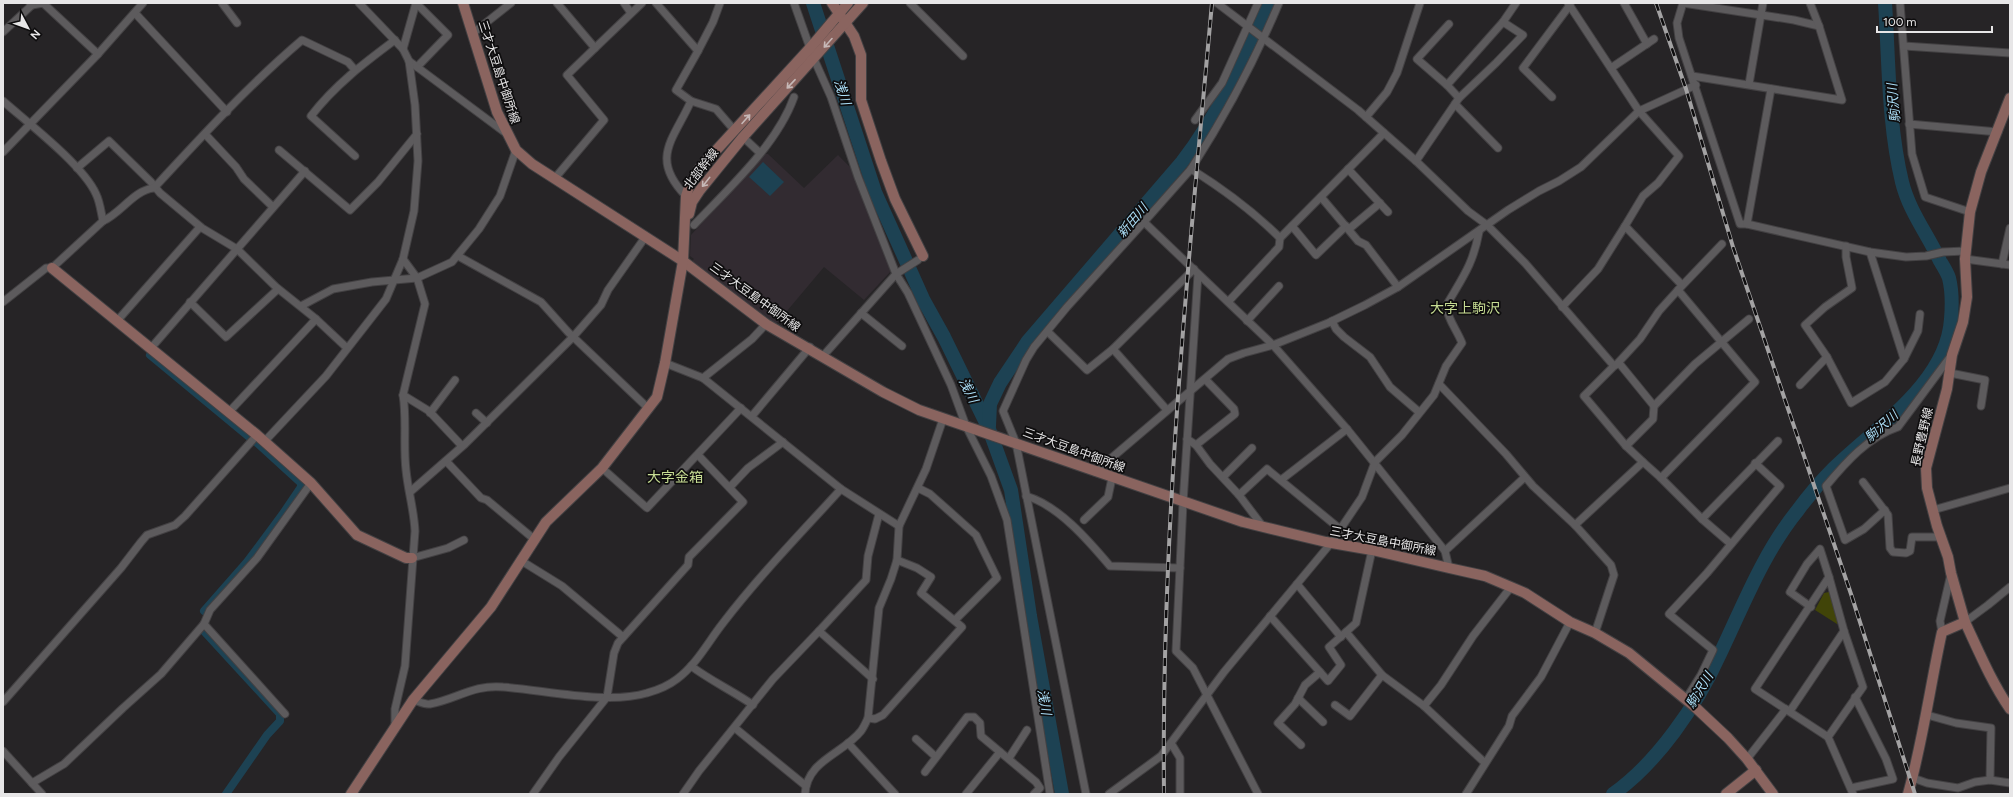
<svg xmlns="http://www.w3.org/2000/svg" width="2013" height="797" font-family="Figtree,'Noto Sans JP',sans-serif">
	<style>
		.built { fill: #322b31 }
		.green { fill: #414408 }
		.water { fill: #1d4253 }
		.lines { fill: none; stroke-linecap: round; stroke-linejoin: round }
		.canal { stroke: #1d4253; stroke-width: 8 }
		.river { stroke: #1d4253; stroke-width: 14 }
		.street-casing { stroke: #434143; stroke-width: 9 }
		.secondary-casing { stroke: #434143; stroke-width: 12 }
		.street { stroke: #5d5b5d; stroke-width: 7 }
		.secondary { stroke: #8a645f; stroke-width: 10 }
		.rail-casing { stroke: #a3a2a3; stroke-width: 4 }
		.rail { stroke: #0e0d0e; stroke-width: 2.5; stroke-dasharray: 8; stroke-linecap: butt }
		.oneway { stroke: #c6b8b7 }
		.labels { text-anchor: middle; stroke-width: 3.5; stroke-linejoin: round; paint-order: stroke }
		.street-label { font-size: 12px; fill: #e7e6e7; stroke: #0e0d0e }
		.water-label { font-size: 13px; font-style: italic; fill: #abdef7; stroke: #0e0d0e }
		.quarter-label { font-size: 14px; fill: #c7dd93; stroke: #0e0d0e }
	</style>
	<rect width="100%" height="100%" fill="#262426"/>
	<polygon class="built" points="765,154 768,154 804,188 838,155 851,168 891,271 864,300 824,267 776,324 751,308 692,261 694,259 690,256 691,235"/>
	<polygon class="green" points="1829,592 1839,622 1837,624 1815,610 1824,593"/>
	<polygon class="water" points="763,162 784,182 770,196 749,177"/>
	<g class="lines">
		<g class="canal">
			<polyline points="150,355 249,437"/>
			<polyline points="204,611 247,562 282,515 301,487 301,483 256,442"/>
			<polyline points="202,629 280,714 280,721 267,735 226,794"/>
		</g>
		<g class="river">
			<polyline points="813,3 875,192 924,301 944,337 989,429 1011,490 1030,616 1062,794"/>
			<path d="M989,426L990,404L1000,383L1028,341L1182,162C1219,114 1244,58 1269,3"/>
			<path d="M1613,794C1657,763 1697,705 1719,656C1743,606 1763,553 1798,510C1809,495 1821,481 1834,468C1876,427 1947,383 1951,319C1952,307 1952,290 1949,278C1947,272 1943,266 1940,261C1928,235 1909,211 1902,182C1888,124 1889,62 1885,3"/>
		</g>
		<defs>
			<g id="street">
				<polyline points="30,3 32,5 43,3 98,54"/>
				<polyline points="222,3 237,23"/>
				<polyline points="416,3 448,35 417,67"/>
				<polyline points="624,3 631,13"/>
				<path d="M656,3L698,51L676,90L691,101C674,139 649,158 686,196"/>
				<polyline points="794,3 810,48"/>
				<polyline points="910,3 963,56"/>
				<polyline points="1217,3 1358,110 1416,161 1468,211 1487,225 1525,263 1614,366 1584,396 1626,446 1643,462 1575,525"/>
				<polyline points="1568,3 1639,111 1679,156 1658,183 1643,196 1625,226"/>
				<polyline points="1624,3 1647,44"/>
				<polyline points="1683,3 1677,23 1679,38 1740,224 1747,224 1870,252 1906,257 1926,256 1943,252 1965,251"/>
				<polyline points="1683,3 1794,20 1819,26"/>
				<polyline points="1900,3 1912,154 1925,197 1970,212"/>
				<polyline points="135,13 227,112"/>
				<polyline points="3,32 32,5"/>
				<polyline points="473,33 511,3"/>
				<polyline points="1904,46 2010,53"/>
				<polyline points="595,48 642,3"/>
				<polyline points="403,49 416,3"/>
				<polyline points="698,51 713,22 720,3"/>
				<polyline points="814,59 831,97 858,177 896,274 908,293 951,385 966,426 991,476 1007,520 1050,794"/>
				<polyline points="409,61 507,134"/>
				<polyline points="1611,68 1654,39"/>
				<polyline points="1692,76 1842,100 1819,26 1810,3"/>
				<polyline points="1749,84 1763,3"/>
				<polyline points="1447,85 1417,59 1449,24"/>
				<polyline points="1552,97 1523,68 1570,5"/>
				<polyline points="1459,98 1447,85 1503,22 1516,3"/>
				<path d="M3,101C28,123 83,165 96,194C100,202 101,212 103,221"/>
				<polyline points="691,101 716,109 735,131"/>
				<polyline points="1455,104 1498,148"/>
				<polyline points="1366,117 1387,92 1397,73 1420,3"/>
				<polyline points="1195,120 1222,83 1258,3"/>
				<polyline points="1909,124 1998,132"/>
				<polyline points="205,134 236,167 244,179 272,206"/>
				<polyline points="743,137 760,153"/>
				<polyline points="279,150 350,210 378,182 417,134"/>
				<polyline points="3,152 98,54 143,3"/>
				<path d="M355,156L311,116C335,85 364,63 395,40"/>
				<polyline points="1416,161 1459,98 1496,63 1523,35 1503,22"/>
				<polyline points="77,168 109,141 151,182 160,193 202,228 237,249 276,287 316,319 347,348"/>
				<path d="M1191,169C1225,116 1255,60 1279,3"/>
				<polyline points="1348,169 1388,212"/>
				<polyline points="555,178 604,120 567,75 595,48 557,3"/>
				<polyline points="1321,197 1358,241 1366,245 1398,287"/>
				<polyline points="1747,224 1771,89"/>
				<path d="M694,225C728,189 777,145 794,97"/>
				<polyline points="1292,226 1316,255 1346,226"/>
				<polyline points="1349,229 1380,203"/>
				<polyline points="1280,238 1384,133"/>
				<polyline points="1722,244 1678,290 1755,382 1661,478 1702,519 1731,544"/>
				<polyline points="1846,246 1846,257 1852,288 1825,307 1805,325 1827,357 1851,403 1885,382 1904,359 1870,252"/>
				<polyline points="458,256 541,302 568,332 649,409"/>
				<polyline points="1965,259 2010,265"/>
				<polyline points="2002,264 2010,228"/>
				<polyline points="1198,274 1183,503 1176,651 1193,668 1258,794"/>
				<path d="M3,302L46,268H52L103,221C121,213 134,190 154,188C201,137 249,85 302,40L348,62L355,70"/>
				<polyline points="190,302 226,337 278,289"/>
				<path d="M1228,302L1279,247L1280,238C1253,211 1223,189 1191,169L1144,222L1273,345L1347,429L1445,551L1449,568"/>
				<polyline points="301,306 333,289 372,282 417,278 452,262 479,229 500,196 516,150"/>
				<polyline points="1562,307 1598,269 1625,226 1682,285"/>
				<polyline points="861,313 902,346"/>
				<polyline points="117,321 200,227"/>
				<polyline points="1247,321 1279,286"/>
				<polyline points="1332,321 1336,329 1344,337 1370,357 1390,387 1419,412"/>
				<polyline points="1048,332 1087,370 1113,349 1194,269"/>
				<polyline points="151,348 305,171"/>
				<polyline points="1113,349 1167,410"/>
				<polyline points="823,356 896,274 918,260"/>
				<polyline points="1904,359 1918,331 1920,314"/>
				<polyline points="665,363 703,378 841,489 899,526"/>
				<polyline points="1619,363 1654,406 1695,364 1749,319"/>
				<polyline points="1616,365 1640,339 1659,311 1678,290"/>
				<polyline points="1950,373 1985,380 1981,406"/>
				<polyline points="703,378 752,339 766,324"/>
				<polyline points="1439,384 1506,454 1533,486 1575,525 1611,565 1614,575 1595,633"/>
				<polyline points="1800,385 1827,357"/>
				<polyline points="403,395 429,411 462,446"/>
				<polyline points="229,412 316,319"/>
				<polyline points="430,413 455,380"/>
				<polyline points="476,413 487,423"/>
				<polyline points="752,416 810,347"/>
				<polyline points="1187,439 1196,445 1235,414 1234,409 1205,379"/>
				<polyline points="264,442 326,376 386,299 403,259 414,211 418,161 415,105 409,61 403,49 359,3"/>
				<polyline points="1196,445 1210,464 1239,495"/>
				<polyline points="1626,446 1653,419 1654,406"/>
				<polyline points="446,461 481,498 487,500 534,539"/>
				<polyline points="1643,462 1661,478"/>
				<polyline points="602,468 647,508 741,408"/>
				<polyline points="1095,472 1228,359 1244,353 1273,345 1328,323 1365,305 1398,287 1508,210 1539,191 1559,181 1581,167 1639,111 1696,85"/>
				<polyline points="1223,477 1252,448"/>
				<polyline points="1281,480 1347,429"/>
				<polyline points="1863,482 1888,515 1890,548 1893,552 1906,553 1910,551 1912,537 1942,537"/>
				<polyline points="730,487 748,468 783,442"/>
				<polyline points="918,488 930,494 976,535 997,578 955,620"/>
				<polyline points="410,492 465,444 573,337 601,305 608,290 646,236"/>
				<path d="M1026,496C1058,505 1088,540 1110,566L1180,568"/>
				<path d="M1885,510L1864,529L1845,540L1826,486C1846,462 1868,437 1898,427L1950,357"/>
				<polyline points="1933,510 2010,488"/>
				<polyline points="1702,519 1778,441"/>
				<polyline points="1084,520 1108,497 1112,478"/>
				<polyline points="1264,528 1239,495 1267,469 1340,529"/>
				<polyline points="1445,551 1525,477"/>
				<polyline points="412,558 448,548 464,540"/>
				<polyline points="520,560 562,586 623,637"/>
				<polygon points="1829,577 1844,631 1863,687 1828,737 1755,689"/>
				<polyline points="1297,584 1341,637"/>
				<polyline points="1811,607 1790,592 1807,564 1820,549 1829,577"/>
				<polyline points="1270,616 1328,681 1341,665 1329,647 1346,632 1382,675 1424,706 1484,762"/>
				<polyline points="1965,622 1988,605 2010,587"/>
				<polyline points="819,631 866,580 868,556 879,514"/>
				<polyline points="1346,632 1356,623 1372,550"/>
				<polyline points="1942,632 1940,621 1951,574"/>
				<path d="M691,666C711,681 733,691 753,705"/>
				<polyline points="1298,698 1323,722"/>
				<polyline points="1686,699 1701,675 1713,650 1669,614 1707,573 1780,486 1755,463"/>
				<path d="M413,700C418,701 425,705 430,704C455,700 474,684 503,687C545,690 607,705 647,693C658,690 668,686 677,679C697,664 708,642 723,623C759,576 801,533 841,489"/>
				<polyline points="3,702 121,568 141,542 147,535 175,525 185,516 257,435"/>
				<polyline points="1335,705 1350,716 1382,675"/>
				<polyline points="1424,706 1441,685 1473,636 1511,587"/>
				<polyline points="1790,711 1844,631"/>
				<polyline points="285,714 204,624 210,610 257,558 311,483"/>
				<polyline points="1927,715 1956,723 1991,728 1990,780"/>
				<polyline points="868,718 875,719 883,715 962,627 921,593 931,577 917,568 897,560"/>
				<path d="M395,728V709L405,666L415,531C414,510 408,491 406,470C403,445 407,419 403,395L425,304L417,278L403,259"/>
				<polyline points="735,728 806,786"/>
				<polyline points="1828,737 1853,794"/>
				<polyline points="916,739 936,757"/>
				<polyline points="848,743 895,794"/>
				<polyline points="1171,743 1180,758 1180,794"/>
				<polyline points="1301,745 1278,723 1295,704 1305,685 1320,672"/>
				<polyline points="3,751 42,794"/>
				<polyline points="1009,758 1027,730"/>
				<polyline points="1747,759 1786,709"/>
				<polyline points="925,772 967,717 974,717 980,723 981,736 1036,782 1040,788 1034,794"/>
				<polyline points="1913,778 1927,783 1958,788 1975,782 1990,780 2010,783"/>
				<polyline points="32,783 64,764 123,708 161,674 204,624"/>
				<polyline points="1851,788 1893,779 1886,759 1855,697"/>
				<polyline points="533,794 559,757 607,697 614,653 618,643 688,565 689,557 743,502 698,455"/>
				<polyline points="683,794 699,771 773,679 819,631 873,679"/>
				<path d="M805,794C807,760 843,754 861,731C864,727 866,722 868,718L879,608L891,579L897,560L899,526L926,469L943,419"/>
				<polyline points="966,794 1000,752"/>
				<polyline points="1086,794 1016,443 1003,411 1026,360 1034,347 1067,307 1144,222"/>
				<path d="M1109,794L1161,756L1224,672L1331,543L1362,497L1375,462L1402,435L1434,395L1446,366L1462,343C1457,330 1448,320 1446,306C1462,278 1473,265 1479,232"/>
				<polyline points="1466,794 1509,726 1512,716 1541,677 1570,622"/>
			</g>
			<g id="secondary">
				<polyline points="463,3 497,112 516,150 532,164 683,261 766,324 883,392 919,410 1243,522 1326,542 1372,550 1449,568 1485,576 1511,587 1525,593 1570,622 1595,633 1629,653 1695,707 1728,738 1747,759 1773,794"/>
				<polyline points="832,3 854,36 861,55 861,100 881,161 895,199 923,256"/>
				<polyline points="689,214 692,202 700,190 743,137 863,3"/>
				<polyline points="52,268 257,435 311,483 357,535 406,558 412,558"/>
				<path d="M1965,622C1979,652 1991,681 2010,709"/>
				<polyline points="351,794 413,700 491,607 546,522 602,468 657,397 665,363 683,261 686,196 690,184 699,169 810,48 848,3"/>
				<polyline points="1726,794 1756,770"/>
				<path d="M1908,794C1923,741 1930,686 1942,632L1965,622L1951,573L1948,557L1937,526L1927,488L1926,468L1947,389L1952,355L1963,322L1967,297L1965,259L1970,212L1981,172L2010,98"/>
			</g>
		</defs>
		<use href="#street" class="street-casing"/>
		<use href="#secondary" class="secondary-casing"/>
		<use href="#street" class="street"/>
		<use href="#secondary" class="secondary"/>
		<defs>
			<g id="rail">
				<polyline points="1656,3 1686,89 1733,247 1851,594 1915,794"/>
				<path d="M1164,794C1161,529 1188,266 1212,3"/>
			</g>
		</defs>
		<use href="#rail" class="rail-casing"/>
		<use href="#rail" class="rail"/>
	</g>
	<defs><path id="oneway-shaft" d="M-6 0H5M1.5-3L5.5 0L1.5 3" fill="none" stroke-width="1.6" stroke-linecap="round" stroke-linejoin="round"/></defs>
	<g class="oneway">
		<use href="#oneway-shaft" transform="translate(828 43) rotate(132)"/>
		<use href="#oneway-shaft" transform="translate(791 84) rotate(133)"/>
		<use href="#oneway-shaft" transform="translate(746 119) rotate(-48)"/>
		<use href="#oneway-shaft" transform="translate(706 182) rotate(129)"/>
	</g>
	<g class="labels">
		<g class="street-label">
			<text transform="translate(499 72) rotate(72)" y="4">三才大豆島中御所線</text>
			<text transform="translate(701 169) rotate(-52)" y="4">北部幹線</text>
			<text transform="translate(755 297) rotate(36)" y="4">三才大豆島中御所線</text>
			<text transform="translate(1922 437) rotate(-77)" y="4">長野豊野線</text>
			<text transform="translate(1074 450) rotate(20)" y="4">三才大豆島中御所線</text>
			<text transform="translate(1383 541) rotate(11)" y="4">三才大豆島中御所線</text>
		</g>
		<g class="water-label">
			<text transform="translate(843 92) rotate(72)" y="5">浅川</text>
			<text transform="translate(1893 103) rotate(-95)" y="5">駒沢川</text>
			<text transform="translate(1132 220) rotate(-50)" y="5">新田川</text>
			<text transform="translate(969 390) rotate(63)" y="5">浅川</text>
			<text transform="translate(1881 426) rotate(-42)" y="5">駒沢川</text>
			<text transform="translate(1699 690) rotate(-59)" y="5">駒沢川</text>
			<text transform="translate(1045 702) rotate(80)" y="5">浅川</text>
		</g>
		<g class="quarter-label">
			<text x="1465" y="313">大字上駒沢</text>
			<text x="675" y="482">大字金箱</text>
		</g>
	</g>
	<rect width="2013" height="797" fill="none" stroke="#e7e6e7" stroke-width="8"/>
	<g transform="translate(28 28) rotate(131)" stroke="#0e0d0e" stroke-width="3" paint-order="stroke">
	<path d="M0-3L7 15L0 10L-7 15Z" fill="#e7e6e7"/>
	<text y="-6" font-size="11" font-weight="bold" text-anchor="middle" fill="#e7e6e7">N</text>
	</g>
	<path d="M1877 26v6h115v-6" fill="none" stroke="#e7e6e7" stroke-width="2"/>
	<text x="1883" y="26" font-size="12" fill="#e7e6e7" stroke="#0e0d0e" stroke-width="3" paint-order="stroke">100 m</text>
</svg>
